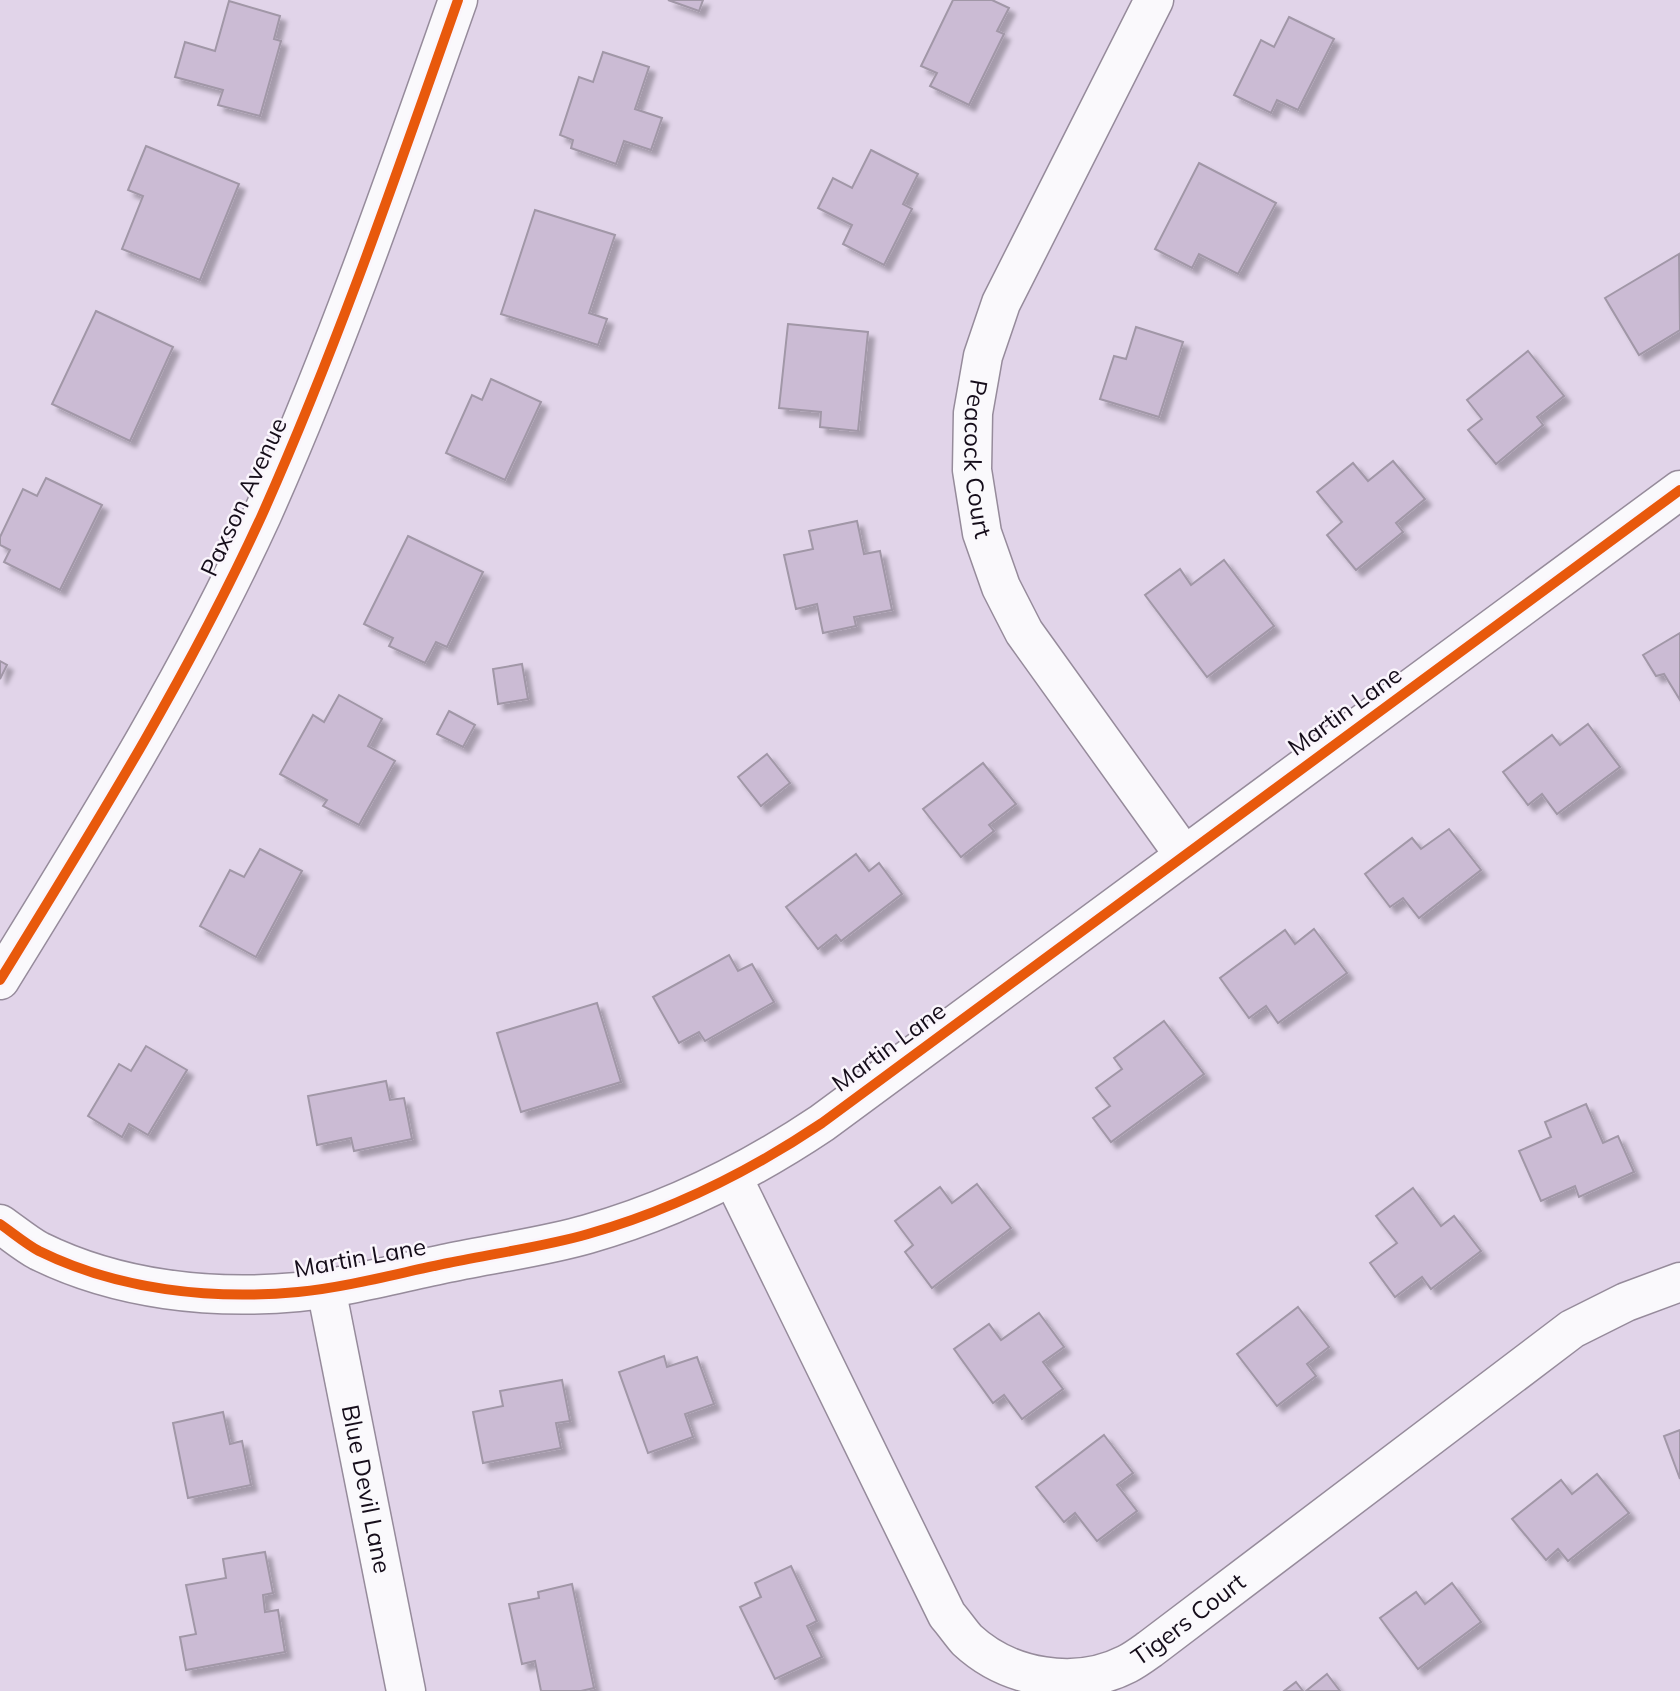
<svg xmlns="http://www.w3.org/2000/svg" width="1680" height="1691" font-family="Mulish,sans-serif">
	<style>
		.building { fill: #cbbbd4; stroke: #a197a7; stroke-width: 2; filter: url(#shadow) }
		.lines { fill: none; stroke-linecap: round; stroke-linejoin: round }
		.minor-casing { stroke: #968b9b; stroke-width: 41 }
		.minor { stroke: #faf9fc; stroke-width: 38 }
		.cycleway-casing { stroke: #faf5fc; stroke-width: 15 }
		.cycleway { stroke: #e8590c; stroke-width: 10 }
		.labels { text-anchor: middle; stroke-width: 5; stroke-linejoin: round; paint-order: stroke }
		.street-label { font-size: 24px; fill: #150d1a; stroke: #faf5fc }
	</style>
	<defs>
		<filter id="shadow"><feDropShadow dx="6" dy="6" stdDeviation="2" flood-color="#0004"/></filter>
	</defs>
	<rect width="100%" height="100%" fill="#e1d4e9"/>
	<g class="building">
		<polygon points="668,0 703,0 699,11"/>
		<polygon points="953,0 992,0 1009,8 997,31 1004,34 969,105 930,86 937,73 921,66"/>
		<polygon points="229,1 280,16 274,39 281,41 260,116 218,105 223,90 175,77 185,42 215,51"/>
		<polygon points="1289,17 1334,39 1298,110 1277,100 1271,113 1234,95 1261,40 1274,47"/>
		<polygon points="603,52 649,67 635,109 662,118 651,150 624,141 616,164 571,148 573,140 560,135 579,77 593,82"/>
		<polygon points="146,146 239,184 200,280 122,249 143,196 128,190"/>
		<polygon points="871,150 918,174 903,204 912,209 884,265 843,244 852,225 818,208 833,178 852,188"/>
		<polygon points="1199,163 1276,203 1238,274 1199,254 1192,268 1155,249"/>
		<polygon points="535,210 615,235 589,313 607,319 598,345 501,314"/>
		<polygon points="1679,254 1680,330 1639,355 1605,298"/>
		<polygon points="96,311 173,347 130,441 52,404"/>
		<polygon points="788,324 868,332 858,431 820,427 821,412 779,408"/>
		<polygon points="1136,327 1183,342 1159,417 1100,399 1114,356 1126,359"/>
		<polygon points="1528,351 1564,396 1537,417 1543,425 1496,464 1468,430 1482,419 1467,400"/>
		<polygon points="491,379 541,402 505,480 446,453 472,395 482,400"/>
		<polygon points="1393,461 1425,499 1396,523 1403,532 1356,570 1327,535 1342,522 1317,492 1353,463 1368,481"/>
		<polygon points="46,478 102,505 60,590 4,562 10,550 0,545 0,537 23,489 37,496"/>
		<polygon points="857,521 864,554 880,551 892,610 854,617 856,626 823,633 817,604 796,609 784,555 813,549 809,531"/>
		<polygon points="408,536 483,572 447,647 436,642 425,663 389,646 393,638 364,624"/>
		<polygon points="1224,560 1274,626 1207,677 1145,595 1180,569 1191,585"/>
		<polygon points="1680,633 1680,700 1664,674 1656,676 1643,655"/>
		<polygon points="0,661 7,665 0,679"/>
		<polygon points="522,664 528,699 498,704 493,669"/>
		<polygon points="339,695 382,719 368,746 395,761 359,825 323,806 327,800 280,774 313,715 324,722"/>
		<polygon points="449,711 475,725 463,747 437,734"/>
		<polygon points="1588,724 1620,767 1557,814 1542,794 1528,805 1503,772 1552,735 1560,745"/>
		<polygon points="767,754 790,783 761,806 738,777"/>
		<polygon points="983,763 1016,804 989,825 994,831 961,857 923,809"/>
		<polygon points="1449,829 1481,870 1419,918 1403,898 1390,907 1365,874 1412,838 1421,849"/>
		<polygon points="260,849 302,871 256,957 200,926 230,870 244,877"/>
		<polygon points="856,854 869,871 879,863 902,894 841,941 836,935 818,949 786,907"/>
		<polygon points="1314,929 1347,973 1278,1023 1266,1006 1249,1018 1220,978 1285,930 1295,944"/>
		<polygon points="729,955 738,971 752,964 774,1002 705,1041 699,1032 679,1043 653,997"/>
		<polygon points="597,1003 621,1082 521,1112 497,1033"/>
		<polygon points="1164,1021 1204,1074 1111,1142 1093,1118 1110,1106 1096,1088 1122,1069 1114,1058"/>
		<polygon points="146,1046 187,1070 148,1135 129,1124 122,1137 88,1116 119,1064 131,1071"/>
		<polygon points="386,1081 390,1100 404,1098 412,1139 354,1151 351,1138 317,1145 308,1096"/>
		<polygon points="1586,1104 1603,1143 1618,1136 1634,1172 1579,1197 1575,1186 1541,1201 1519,1151 1551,1137 1545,1122"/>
		<polygon points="977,1184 1011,1228 932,1288 905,1252 913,1245 895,1221 940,1187 952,1203"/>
		<polygon points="1413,1188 1441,1226 1454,1216 1481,1251 1431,1289 1422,1277 1395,1297 1370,1263 1397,1243 1376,1216"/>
		<polygon points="1298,1307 1329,1347 1307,1364 1316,1376 1277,1406 1237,1354"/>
		<polygon points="1039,1313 1064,1347 1043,1362 1063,1389 1022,1419 1004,1395 993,1403 954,1349 989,1324 1001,1340"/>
		<polygon points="664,1356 667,1367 697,1357 714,1404 685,1414 693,1437 648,1453 619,1372"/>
		<polygon points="562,1380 570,1421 556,1423 561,1448 483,1463 473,1412 503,1406 500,1391"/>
		<polygon points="223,1412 230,1444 242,1441 251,1485 188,1498 173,1423"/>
		<polygon points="1680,1430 1680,1479 1664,1436"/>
		<polygon points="1104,1435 1133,1473 1117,1485 1137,1511 1097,1541 1075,1513 1064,1522 1036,1487"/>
		<polygon points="1597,1474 1629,1513 1568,1561 1558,1549 1546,1560 1512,1519 1561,1480 1572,1494"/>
		<polygon points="265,1552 273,1593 263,1595 265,1612 278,1610 285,1652 186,1670 180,1637 196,1634 186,1585 226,1578 223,1559"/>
		<polygon points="791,1566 817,1621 807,1626 822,1657 775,1679 740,1607 761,1597 755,1583"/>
		<polygon points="1452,1583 1481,1622 1418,1669 1380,1618 1416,1592 1425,1604"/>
		<polygon points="572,1584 594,1688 581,1691 541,1691 535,1661 522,1664 509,1604 539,1598 538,1592"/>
		<polygon points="1327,1674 1340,1691 1306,1691"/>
		<polygon points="1296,1682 1303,1691 1284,1691"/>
	</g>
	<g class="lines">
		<defs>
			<g id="minor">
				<path id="s1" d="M1154,0L1001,303L983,356L973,413L972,470L982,533L1001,587L1024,632L1184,855"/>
				<path d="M0,980C93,829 188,677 262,515C337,347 397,173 458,0"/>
				<path id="s2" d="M733,1178L947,1615C954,1623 960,1632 967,1640C1009,1679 1076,1690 1127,1664C1135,1660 1143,1654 1150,1649L1572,1329L1626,1302L1680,1282"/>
				<path d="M0,1224C13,1233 26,1244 39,1251C118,1290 211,1300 298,1292C348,1287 399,1273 448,1263C495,1253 543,1247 588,1234C673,1210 749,1172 822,1123L1680,490"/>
				<path id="s3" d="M326,1288L406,1691"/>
			</g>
		</defs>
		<use href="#minor" class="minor-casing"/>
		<use href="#minor" class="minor"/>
		<defs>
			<g id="cycleway">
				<path d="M0,980C93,829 188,677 262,515C337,347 397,173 458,0"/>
				<path d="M0,1224C13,1233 26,1244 39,1251C118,1290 211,1300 298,1292C348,1287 399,1273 448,1263C495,1253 543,1247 588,1234C673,1210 749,1172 822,1123L1680,490"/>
			</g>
		</defs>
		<use href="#cycleway" class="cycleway-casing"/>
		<use href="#cycleway" class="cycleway"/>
	</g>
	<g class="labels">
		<g class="street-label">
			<text dy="8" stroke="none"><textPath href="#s1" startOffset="499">Peacock Court</textPath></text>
			<text transform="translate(244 497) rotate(-65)" y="8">Paxson Avenue</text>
			<text transform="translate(1345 711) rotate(-36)" y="8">Martin Lane</text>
			<text transform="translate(889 1047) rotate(-36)" y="8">Martin Lane</text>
			<text transform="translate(360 1258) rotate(-10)" y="8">Martin Lane</text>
			<text dy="8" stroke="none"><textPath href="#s3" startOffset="205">Blue Devil Lane</textPath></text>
			<text dy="8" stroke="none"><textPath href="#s2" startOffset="766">Tigers Court</textPath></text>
		</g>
	</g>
</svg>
